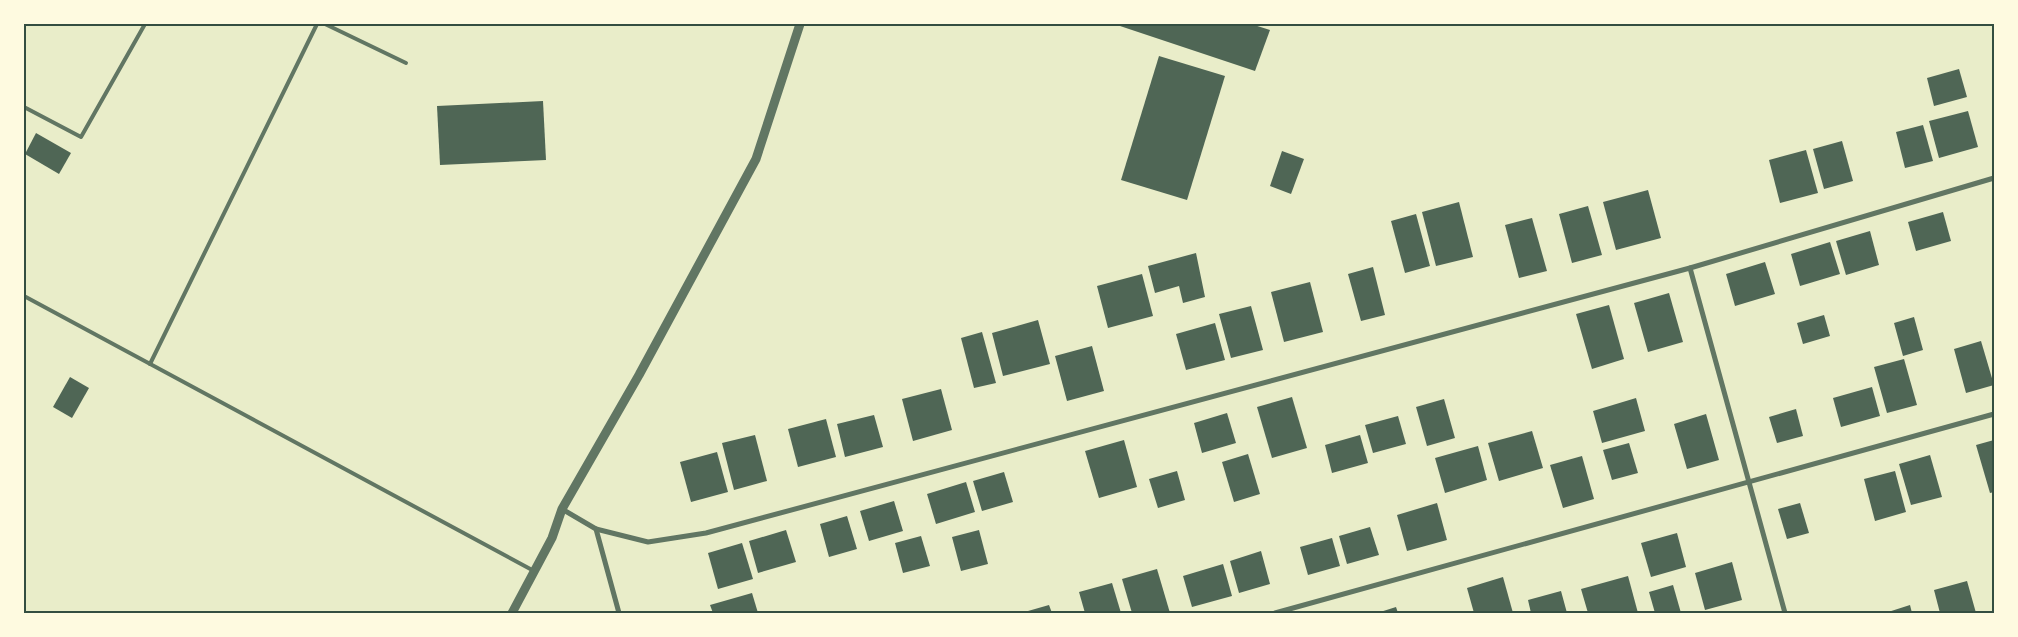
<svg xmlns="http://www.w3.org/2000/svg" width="2018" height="637" font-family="Montserrat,sans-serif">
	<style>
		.building { fill: #4f6655 }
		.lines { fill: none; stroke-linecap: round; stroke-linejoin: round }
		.service { stroke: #617663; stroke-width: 4 }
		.minor { stroke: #617663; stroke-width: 5 }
		.tertiary { stroke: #617663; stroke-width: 9 }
		.neatline { fill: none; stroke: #344e41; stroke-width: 2 }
	</style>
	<rect width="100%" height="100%" fill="#e9edc9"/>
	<g class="building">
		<polygon points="1114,24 1251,24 1270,30 1255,71"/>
		<polygon points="1159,56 1225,76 1187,200 1121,180"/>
		<polygon points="1959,69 1967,97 1934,106 1927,78"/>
		<polygon points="543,101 546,160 440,165 437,106"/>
		<polygon points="1968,111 1978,147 1939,158 1929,121"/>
		<polygon points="1923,125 1933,161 1905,168 1896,132"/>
		<polygon points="36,133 71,153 59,174 25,154"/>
		<polygon points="1842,141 1853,181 1824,189 1813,149"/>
		<polygon points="1806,150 1818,193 1780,203 1769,160"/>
		<polygon points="1282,151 1304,159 1291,194 1270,186"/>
		<polygon points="1648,190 1661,238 1616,250 1603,202"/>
		<polygon points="1459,202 1473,257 1436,266 1422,212"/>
		<polygon points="1588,206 1602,255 1572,263 1559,214"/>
		<polygon points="1943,212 1951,241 1916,251 1908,222"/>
		<polygon points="1416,214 1430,266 1405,273 1391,221"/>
		<polygon points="1532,218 1547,271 1519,278 1505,225"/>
		<polygon points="1870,231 1879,265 1846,275 1836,241"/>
		<polygon points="1830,242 1840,274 1800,286 1791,254"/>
		<polygon points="1196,253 1205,297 1183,303 1179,286 1155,293 1148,266"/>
		<polygon points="1765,262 1775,294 1735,306 1726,274"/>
		<polygon points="1373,267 1385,315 1361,321 1348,274"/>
		<polygon points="1142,274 1153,316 1108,328 1097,286"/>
		<polygon points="1310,282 1323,332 1284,342 1271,292"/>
		<polygon points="1669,293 1683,342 1648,352 1634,303"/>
		<polygon points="1609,305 1624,359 1592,369 1576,314"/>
		<polygon points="1251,306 1263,350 1231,358 1219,314"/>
		<polygon points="1824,315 1830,336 1803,344 1797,323"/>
		<polygon points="1914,317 1923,350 1903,356 1894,323"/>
		<polygon points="1038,320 1050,364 1003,376 992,333"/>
		<polygon points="1215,323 1225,360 1186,370 1176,334"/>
		<polygon points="982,332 996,383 974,388 961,338"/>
		<polygon points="1981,341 1994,385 1966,393 1954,349"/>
		<polygon points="1092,346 1104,391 1067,401 1055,356"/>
		<polygon points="1904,359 1917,405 1887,413 1874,367"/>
		<polygon points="70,377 89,388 72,418 53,407"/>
		<polygon points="1872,387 1880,416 1841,427 1833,398"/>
		<polygon points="941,389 952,430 913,441 902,399"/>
		<polygon points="1292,397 1307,448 1272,458 1257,407"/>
		<polygon points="1636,398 1645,431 1602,443 1593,411"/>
		<polygon points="1444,399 1455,438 1427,446 1416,407"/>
		<polygon points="1796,409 1803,436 1777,443 1769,417"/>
		<polygon points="1227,413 1236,443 1202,453 1194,423"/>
		<polygon points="1706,414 1719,460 1687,469 1674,424"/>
		<polygon points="874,415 883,447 845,457 837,424"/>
		<polygon points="1398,416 1406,444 1373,453 1365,425"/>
		<polygon points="826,419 836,457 798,467 788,429"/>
		<polygon points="1532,431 1543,468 1499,481 1488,443"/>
		<polygon points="755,435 767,481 734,490 722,443"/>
		<polygon points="1360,435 1368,463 1332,473 1325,445"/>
		<polygon points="1124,440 1137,487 1099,498 1085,451"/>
		<polygon points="1994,440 1994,492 1990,493 1976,445"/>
		<polygon points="1629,443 1638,473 1612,480 1603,450"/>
		<polygon points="1478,446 1487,480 1445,493 1435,458"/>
		<polygon points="717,452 728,492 691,502 680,462"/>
		<polygon points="1248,454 1260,494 1234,502 1222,462"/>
		<polygon points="1930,455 1942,497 1911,505 1899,464"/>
		<polygon points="1582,456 1594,499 1563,508 1550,465"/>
		<polygon points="1177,471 1185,500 1158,508 1149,479"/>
		<polygon points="1895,471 1906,512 1875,521 1864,479"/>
		<polygon points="1004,472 1013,502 982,511 973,481"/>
		<polygon points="966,482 975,512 936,524 927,494"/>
		<polygon points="894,501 903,531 869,541 860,511"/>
		<polygon points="1437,503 1447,540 1407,551 1397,515"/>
		<polygon points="1800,503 1809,533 1787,539 1778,509"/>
		<polygon points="847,516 857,549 829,557 820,524"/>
		<polygon points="1370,527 1379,555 1347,564 1339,536"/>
		<polygon points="786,530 796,562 758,573 749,541"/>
		<polygon points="979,530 988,564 961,571 952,537"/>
		<polygon points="1677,533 1686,567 1651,577 1641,543"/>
		<polygon points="921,536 930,566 903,573 895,543"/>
		<polygon points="1332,538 1340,566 1308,575 1300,547"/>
		<polygon points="742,543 753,579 718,589 708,553"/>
		<polygon points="1261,551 1270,584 1239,593 1230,561"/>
		<polygon points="1732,562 1742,600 1705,610 1695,573"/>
		<polygon points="1223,564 1232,596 1192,607 1183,576"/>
		<polygon points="1157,569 1170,613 1132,613 1122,579"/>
		<polygon points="1628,576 1638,613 1588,613 1581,589"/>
		<polygon points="1503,577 1513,613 1474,613 1467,588"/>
		<polygon points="1967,581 1976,613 1940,613 1934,590"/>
		<polygon points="1112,583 1121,613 1085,613 1079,592"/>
		<polygon points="1673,585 1681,613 1655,613 1649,592"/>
		<polygon points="1561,591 1567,613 1531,613 1528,600"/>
		<polygon points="752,593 758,613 713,613 710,605"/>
		<polygon points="1049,605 1052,613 1021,613"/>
		<polygon points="1910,605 1912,613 1885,613"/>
		<polygon points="1396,607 1398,613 1377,613"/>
	</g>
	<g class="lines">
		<g class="service">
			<polyline points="325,24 406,63"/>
			<polyline points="24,107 81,137 145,24"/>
			<polyline points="24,296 534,571"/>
			<polyline points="150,364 317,24"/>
		</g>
		<g class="minor">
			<polyline points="1690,268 1785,613"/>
			<polyline points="562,509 596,529 619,613"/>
			<polyline points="596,529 648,542 706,533 1690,268 1994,178"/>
			<polyline points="1275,613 1994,414"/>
		</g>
		<polyline class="tertiary" points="512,613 552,538 562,509 639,375 756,159 800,24"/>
	</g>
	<rect width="2018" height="637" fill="none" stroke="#fefae0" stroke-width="50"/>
	<rect x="25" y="25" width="1968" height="587" class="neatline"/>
</svg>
